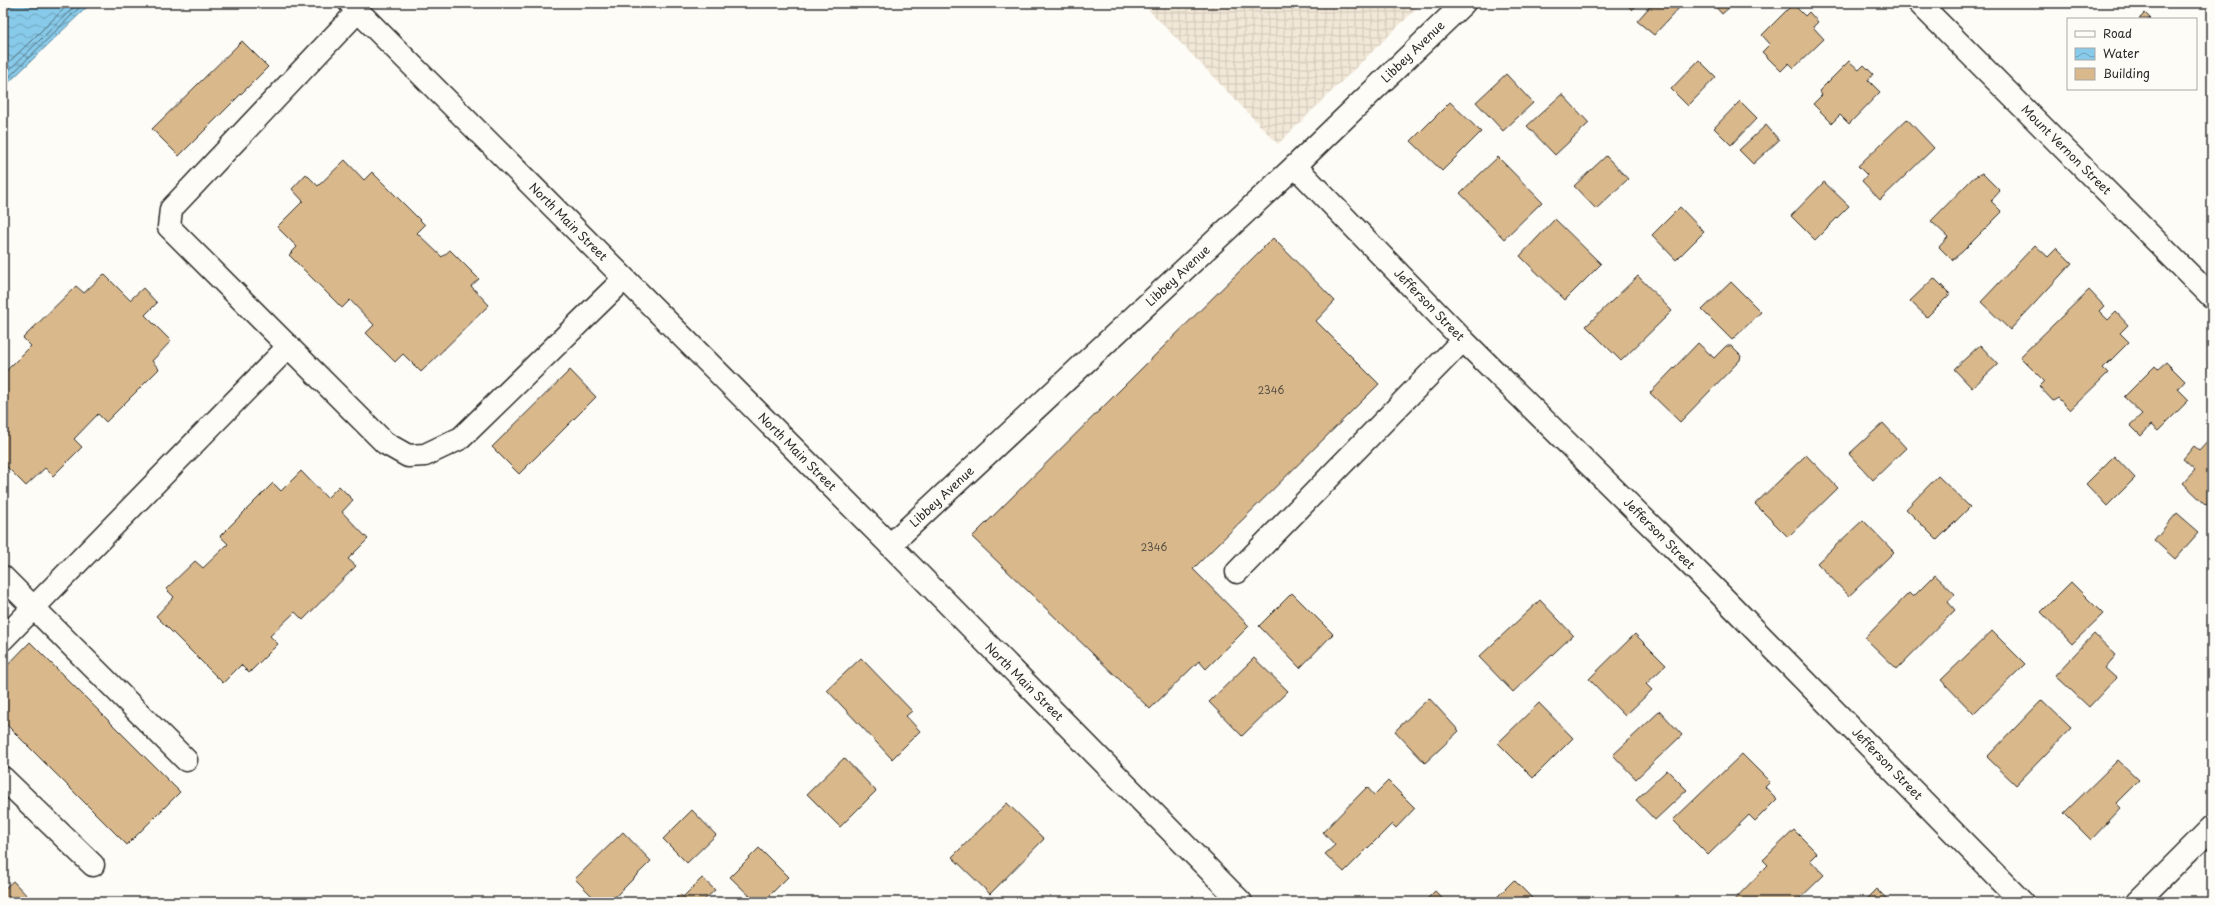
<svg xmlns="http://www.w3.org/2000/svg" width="2215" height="905" font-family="'Playpen Sans',sans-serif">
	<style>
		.industrial { fill: url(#industrial-grid) }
		.water { fill: url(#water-waves); stroke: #638a9d }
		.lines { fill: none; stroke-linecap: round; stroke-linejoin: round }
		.shore { stroke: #506b77; stroke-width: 1 }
		.building { fill: #d9b88c; stroke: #2b2b2b }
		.lane-casing { stroke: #2b2b2b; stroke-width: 25 }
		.street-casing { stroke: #2b2b2b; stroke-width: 25 }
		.lane { stroke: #fdfcf7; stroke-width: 22 }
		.street { stroke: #fdfcf7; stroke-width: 22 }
		.labels { text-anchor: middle; stroke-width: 3; stroke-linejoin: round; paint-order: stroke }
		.number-label { font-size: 10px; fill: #564e43 }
		.street-label { font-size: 12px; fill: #2b2b2b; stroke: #fdfcf7 }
	</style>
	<defs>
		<pattern id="industrial-grid" width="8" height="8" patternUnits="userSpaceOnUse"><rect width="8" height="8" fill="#f2e8d7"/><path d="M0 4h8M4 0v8" fill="none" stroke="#d0c7b9"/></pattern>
		<pattern id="water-waves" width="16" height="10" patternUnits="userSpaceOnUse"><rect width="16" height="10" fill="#88cae9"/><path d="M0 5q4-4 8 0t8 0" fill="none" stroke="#6fa4bd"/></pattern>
	</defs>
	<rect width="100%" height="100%" fill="#fdfcf7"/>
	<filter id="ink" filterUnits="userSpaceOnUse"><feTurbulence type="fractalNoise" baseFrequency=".025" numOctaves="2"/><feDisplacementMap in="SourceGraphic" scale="8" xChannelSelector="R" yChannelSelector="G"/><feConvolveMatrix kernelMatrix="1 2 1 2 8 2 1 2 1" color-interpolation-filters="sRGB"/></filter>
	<g filter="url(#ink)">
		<polygon class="industrial" points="1142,3 1422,3 1278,144"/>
		<polygon class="water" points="3,3 88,3 87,7 3,88"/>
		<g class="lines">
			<g class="shore">
				<polyline points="3,68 70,3"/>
				<polyline points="3,76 78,3"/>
				<polyline points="3,83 84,3"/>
			</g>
		</g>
		<g class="building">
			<polygon points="1626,3 1639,3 1632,10"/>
			<polygon points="1653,3 1673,3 1679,8 1654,35 1637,21"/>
			<polygon points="1712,3 1739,3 1735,6 1733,4 1722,14"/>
			<polygon points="1793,4 1805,16 1809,12 1818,22 1813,27 1824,39 1794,68 1789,63 1781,71 1762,52 1770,44 1762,35"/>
			<polygon points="2145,13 2151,19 2139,19"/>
			<polygon points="242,41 268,67 179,156 152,129"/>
			<polygon points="1699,60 1716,77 1688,106 1671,89"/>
			<polygon points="1849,61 1859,70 1864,65 1873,74 1868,80 1880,92 1849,124 1840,115 1832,123 1813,104 1822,95 1819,91"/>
			<polygon points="1506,74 1533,103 1503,131 1476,102"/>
			<polygon points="1562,94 1589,123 1555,155 1527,126"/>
			<polygon points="1740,101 1757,118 1731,145 1714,128"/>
			<polygon points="1450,102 1481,132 1442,171 1411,141"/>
			<polygon points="1907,119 1934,148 1880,200 1862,181 1867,175 1858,166"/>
			<polygon points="1766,125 1779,140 1753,164 1739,150"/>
			<polygon points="1606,156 1628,179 1596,209 1574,186"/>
			<polygon points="1498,157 1542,202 1504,239 1460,193"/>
			<polygon points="345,160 364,180 372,172 425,225 417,233 442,257 450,250 479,279 471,286 489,305 421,372 403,354 395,362 366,333 374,325 350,300 342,308 289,255 297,247 277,227 303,201 292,189 306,174 318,186"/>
			<polygon points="1982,173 2000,191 1991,201 2002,212 1962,252 1952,260 1939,247 1948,237 1931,221 1973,178"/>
			<polygon points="1824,182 1849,206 1815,240 1791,216"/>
			<polygon points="1680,207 1704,232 1676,260 1652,235"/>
			<polygon points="1555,219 1601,264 1565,300 1520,256"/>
			<polygon points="1273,238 1335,301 1316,321 1379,384 1193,569 1249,626 1206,669 1199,661 1150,709 972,537"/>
			<polygon points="2035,245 2048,257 2057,248 2072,263 2010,330 1981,302"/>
			<polygon points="104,274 130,300 143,288 157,303 145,315 171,341 152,361 159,369 106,422 98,414 74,439 82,447 53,476 45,468 26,486 3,463 3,368 6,371 31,346 23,338 76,286 84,293"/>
			<polygon points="1638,276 1672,311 1621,361 1586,326"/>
			<polygon points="1934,278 1950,294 1927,317 1910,301"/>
			<polygon points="1731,282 1761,312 1732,340 1702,310"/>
			<polygon points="2089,290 2104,306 2099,311 2108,320 2116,312 2128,325 2120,333 2129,342 2103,368 2108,373 2070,410 2058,398 2053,401 2039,386 2044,381 2020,357"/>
			<polygon points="1698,343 1714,358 1726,346 1731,346 1741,356 1740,360 1680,422 1650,393"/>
			<polygon points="1980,345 1998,364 1972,388 1954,369"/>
			<polygon points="2166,362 2185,381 2178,389 2189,400 2158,431 2151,425 2141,436 2130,425 2142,414 2124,397 2155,366 2158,369"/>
			<polygon points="570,370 596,397 519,474 492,447"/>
			<polygon points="1883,423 1906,448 1873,480 1849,454"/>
			<polygon points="2212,436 2212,499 2206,505 2183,483 2195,470 2183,459 2194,446 2199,450"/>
			<polygon points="1806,455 1838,488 1788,537 1755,504"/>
			<polygon points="2114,456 2135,478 2107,506 2086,484"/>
			<polygon points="301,471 327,498 339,486 353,500 342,512 368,539 348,559 356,566 303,620 295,612 270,636 278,644 249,673 241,665 223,683 156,616 174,597 166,589 195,561 203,568 228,544 220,536 273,483 281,491"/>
			<polygon points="1938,476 1970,507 1937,540 1906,509"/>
			<polygon points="2177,513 2199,532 2175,559 2154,540"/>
			<polygon points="1863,520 1894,552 1849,596 1817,563"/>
			<polygon points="1935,575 1955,594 1948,602 1955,610 1897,669 1865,638 1909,593 1913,597"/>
			<polygon points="2071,582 2103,614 2072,644 2041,612"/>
			<polygon points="1292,593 1333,634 1300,668 1259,626"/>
			<polygon points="1540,600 1573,635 1513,692 1479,657"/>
			<polygon points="1992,631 2025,664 1974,714 1941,680"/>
			<polygon points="1635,634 1666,665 1646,684 1652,690 1625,716 1589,679"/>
			<polygon points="2094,634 2116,655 2105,668 2116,678 2089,707 2055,675"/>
			<polygon points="30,642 180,792 127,845 3,721 3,670"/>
			<polygon points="861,658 912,711 906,716 920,731 892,759 827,690"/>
			<polygon points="1254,658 1288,691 1242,736 1209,702"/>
			<polygon points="1429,698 1459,731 1425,763 1395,731"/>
			<polygon points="2042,700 2071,728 2016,785 1987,757"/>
			<polygon points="1539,703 1573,738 1533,778 1498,743"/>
			<polygon points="1660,711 1682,735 1636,779 1613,755"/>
			<polygon points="1742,754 1770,782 1765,787 1777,799 1755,821 1749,815 1708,855 1673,820"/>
			<polygon points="844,758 876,791 840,827 807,794"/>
			<polygon points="2118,760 2139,780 2116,803 2121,808 2091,840 2064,813"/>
			<polygon points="1667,770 1687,790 1655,820 1636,800"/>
			<polygon points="1388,781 1415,808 1396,828 1392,824 1344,872 1325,854 1335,845 1323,832 1367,787 1374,795"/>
			<polygon points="1007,803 1044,839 990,894 952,857"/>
			<polygon points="692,810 716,835 687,863 663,839"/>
			<polygon points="1794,830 1817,853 1810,860 1824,875 1796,902 1732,902 1768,865 1763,860"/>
			<polygon points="623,832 651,861 610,902 598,902 575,879"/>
			<polygon points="759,848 788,877 763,902 756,902 730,877"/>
			<polygon points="702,878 715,890 702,902 673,902 680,894 683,897"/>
			<polygon points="1514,880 1536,902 1492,902"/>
			<polygon points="13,881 33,902 3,902 3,887 4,889"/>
			<polygon points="1877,889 1890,902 1864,902"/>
			<polygon points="1435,891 1446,902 1424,902"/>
		</g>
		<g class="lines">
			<defs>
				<g id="lane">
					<polyline points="358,11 171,209 169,227 385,443 408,456 425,455 461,438 624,279"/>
					<polyline points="1237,572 1463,340"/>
					<polyline points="3,577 186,760"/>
					<polyline points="3,639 289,346"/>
					<polyline points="3,778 93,865"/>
				</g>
				<g id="street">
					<polyline points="350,3 890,545 1241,902"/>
					<polyline points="1919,3 2212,297"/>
					<polyline points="1295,166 1463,340 1713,587 2022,902"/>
					<polyline points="890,545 1295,166 1464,3"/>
					<polyline points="2137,902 2212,827"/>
				</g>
			</defs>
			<use href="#lane" class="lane-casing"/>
			<use href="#street" class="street-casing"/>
			<use href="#lane" class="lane"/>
			<use href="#street" class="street"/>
		</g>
	</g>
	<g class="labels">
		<g class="number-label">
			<text x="1271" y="394">2346</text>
			<text x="1154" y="551">2346</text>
		</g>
		<g class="street-label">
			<text transform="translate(1413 52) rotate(-44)" y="4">Libbey Avenue</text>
			<text transform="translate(2066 150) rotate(45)" y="4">Mount Vernon Street</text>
			<text transform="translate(568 222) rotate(45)" y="4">North Main Street</text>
			<text transform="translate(1178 276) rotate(-43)" y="4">Libbey Avenue</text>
			<text transform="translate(1429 305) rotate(46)" y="4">Jefferson Street</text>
			<text transform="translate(797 452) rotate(45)" y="4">North Main Street</text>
			<text transform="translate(942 497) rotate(-43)" y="4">Libbey Avenue</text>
			<text transform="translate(1659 534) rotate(45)" y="4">Jefferson Street</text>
			<text transform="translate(1024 682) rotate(45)" y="4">North Main Street</text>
			<text transform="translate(1887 764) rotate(46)" y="4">Jefferson Street</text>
		</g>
	</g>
	<rect width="2215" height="905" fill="none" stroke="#fdfcf7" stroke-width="16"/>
	<rect x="8" y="8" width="2199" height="889" fill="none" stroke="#2b2b2b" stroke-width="1.5" filter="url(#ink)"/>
	<rect x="2067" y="18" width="130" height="72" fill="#fdfcf7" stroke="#a9a8a5"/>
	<rect x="2075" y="31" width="20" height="6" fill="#fdfcf7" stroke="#a9a8a5"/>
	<text x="2103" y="38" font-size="12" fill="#2b2b2b">Road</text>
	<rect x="2075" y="48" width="20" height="12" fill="url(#water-waves)" stroke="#a9a8a5"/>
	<text x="2103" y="58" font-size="12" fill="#2b2b2b">Water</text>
	<rect x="2075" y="68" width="20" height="12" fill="#d9b88c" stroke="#a9a8a5"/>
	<text x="2103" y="78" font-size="12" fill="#2b2b2b">Building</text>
</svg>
